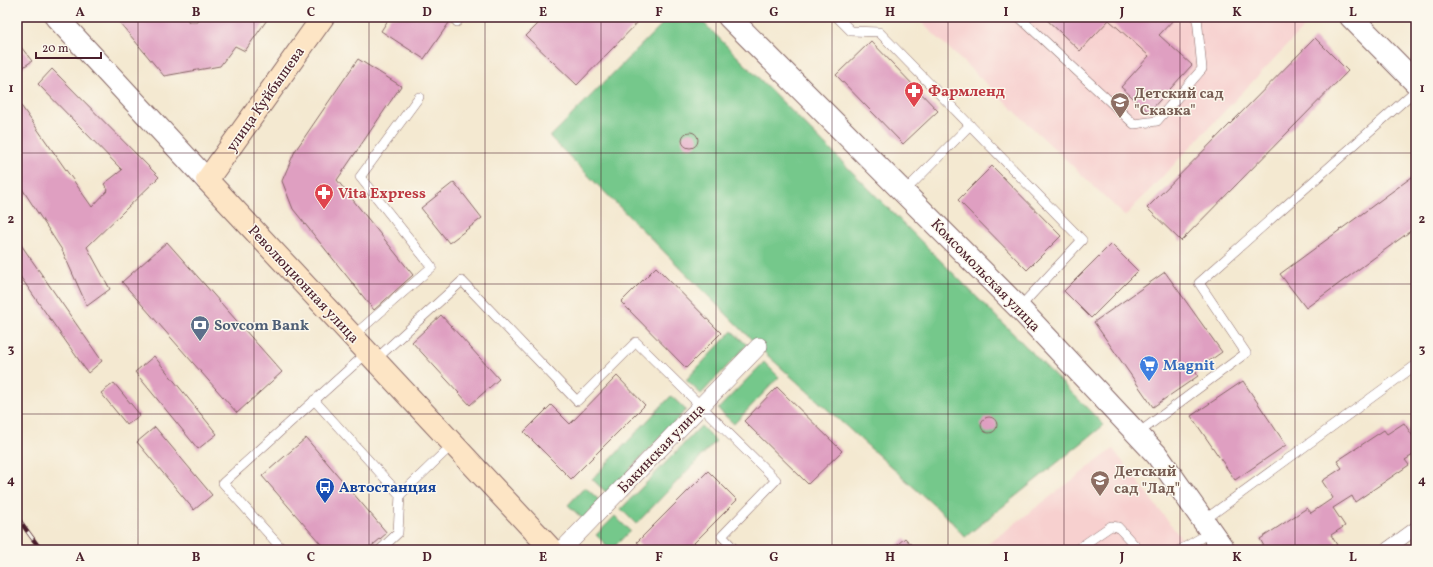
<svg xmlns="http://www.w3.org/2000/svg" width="1433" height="567" font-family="Vollkorn,serif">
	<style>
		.built { fill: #f7d0cf }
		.green { fill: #75c88b; stroke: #60745b }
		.building { fill: #df9fc1 }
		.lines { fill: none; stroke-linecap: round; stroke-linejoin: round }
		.service-casing { stroke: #866665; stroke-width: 10 }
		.pedestrian-casing { stroke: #866665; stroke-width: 14 }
		.minor-casing { stroke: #866665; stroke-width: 18 }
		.tertiary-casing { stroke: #866665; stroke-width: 24 }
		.secondary-casing { stroke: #866665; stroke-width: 24 }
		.service { stroke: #fff; stroke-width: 9 }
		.pedestrian { stroke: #fff; stroke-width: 13 }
		.minor { stroke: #fff; stroke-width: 17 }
		.tertiary { stroke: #fff; stroke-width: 22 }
		.secondary { stroke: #fde5c5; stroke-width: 22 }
		.rail-casing { stroke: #4a1f2b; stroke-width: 4.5 }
		.rail { stroke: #fbf7ec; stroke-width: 3; stroke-dasharray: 9; stroke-linecap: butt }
		.grid { fill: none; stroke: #4a1f2b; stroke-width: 1; stroke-opacity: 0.55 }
		.labels { text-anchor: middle; stroke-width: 3; stroke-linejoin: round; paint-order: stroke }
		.health-label { font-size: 15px; font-weight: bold; fill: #be3a42; stroke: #fbf7ec; text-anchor: start }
		.education-label { font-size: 15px; font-weight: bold; fill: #785e54; stroke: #fbf7ec; text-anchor: start }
		.street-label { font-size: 15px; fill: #4a1f2b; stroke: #fbf7ec }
		.service-label { font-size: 15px; font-weight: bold; fill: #4e5e75; stroke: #fbf7ec; text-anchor: start }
		.shop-label { font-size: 15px; font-weight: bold; fill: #366cbe; stroke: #fbf7ec; text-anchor: start }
		.transit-label { font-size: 15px; font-weight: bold; fill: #164399; stroke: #fbf7ec; text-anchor: start }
		.neatline { fill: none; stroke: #4a1f2b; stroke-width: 1.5 }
		.grid-label { font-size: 13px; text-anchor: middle; font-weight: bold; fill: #4a1f2b }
	</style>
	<rect width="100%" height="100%" fill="#fbf7ec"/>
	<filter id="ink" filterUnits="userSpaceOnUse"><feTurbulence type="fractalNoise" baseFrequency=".025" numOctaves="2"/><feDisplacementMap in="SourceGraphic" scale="8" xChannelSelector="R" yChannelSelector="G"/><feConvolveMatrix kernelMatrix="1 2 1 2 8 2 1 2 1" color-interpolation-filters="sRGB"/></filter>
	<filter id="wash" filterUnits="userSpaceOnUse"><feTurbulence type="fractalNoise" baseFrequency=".012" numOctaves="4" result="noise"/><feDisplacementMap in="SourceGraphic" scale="16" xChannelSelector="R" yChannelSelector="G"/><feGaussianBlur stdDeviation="0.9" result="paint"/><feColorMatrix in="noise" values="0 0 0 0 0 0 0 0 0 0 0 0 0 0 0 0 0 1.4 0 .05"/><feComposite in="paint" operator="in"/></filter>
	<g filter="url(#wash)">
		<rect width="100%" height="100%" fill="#f4e9d1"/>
		<g class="built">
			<polygon points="916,17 1305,17 1310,21 1125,216"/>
			<polygon points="1113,449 1190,550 980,550"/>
		</g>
		<g class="green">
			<polygon points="669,17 698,17 1104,425 965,537 949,519 766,354 550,137"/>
			<polygon points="732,331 747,345 701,394 686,380"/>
			<polygon points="764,362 779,377 734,424 718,409"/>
			<polygon points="671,396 686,410 607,493 592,479"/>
			<polygon points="701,426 716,441 636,524 621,509"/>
			<polygon points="585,487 600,501 583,519 568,505"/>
			<polygon points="615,516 630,531 611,550 596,535"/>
		</g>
		<g id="blocks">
			<g class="building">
				<polygon points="115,17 185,17 189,22 198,22 201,17 269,17 245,51 235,46 220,66 164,76"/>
				<polygon points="390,17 453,17 424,59 381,31"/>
				<polygon points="545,17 643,17 577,85 526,36"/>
				<polygon points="1044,17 1176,17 1159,35 1192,65 1149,112 1121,87 1149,56 1109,20 1080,51"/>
				<polygon points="1315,38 1348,71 1181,241 1147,208"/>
				<polygon points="871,41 938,111 903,144 836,75"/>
				<polygon points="17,42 32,61 18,71 17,70"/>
				<polygon points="358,59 401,86 337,180 413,275 374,310 293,209 282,181 295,151"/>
				<polygon points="52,69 159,177 87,247 110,289 87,306 62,250 17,181 17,100 92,207 108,190 104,184 122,170 38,84"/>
				<circle cx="690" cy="140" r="8"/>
				<polygon points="992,166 1061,236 1027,270 958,200"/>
				<polygon points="1416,174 1416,227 1306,308 1280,274"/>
				<polygon points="454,182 482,218 449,243 421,208"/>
				<polygon points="17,239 102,361 88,373 17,272"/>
				<polygon points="167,242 282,372 237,413 122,282"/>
				<polygon points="1111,244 1138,271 1091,318 1064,291"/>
				<polygon points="656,267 721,333 686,368 621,302"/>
				<polygon points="1165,272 1222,352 1195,371 1198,376 1153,407 1094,322"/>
				<polygon points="441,315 499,379 470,405 412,342"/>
				<polygon points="154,356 217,434 198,449 135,372"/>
				<polygon points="617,376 645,405 571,479 524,432 551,405 570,424"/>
				<polygon points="1243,381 1286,445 1235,480 1191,416"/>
				<polygon points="114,383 140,415 127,425 101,393"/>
				<polygon points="777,387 842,451 808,484 744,421"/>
				<circle cx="989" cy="425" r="8"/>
				<polygon points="1404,423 1414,438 1416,437 1416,453 1405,460 1409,465 1355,502 1352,496 1333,508 1345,526 1331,535 1337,545 1329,550 1261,550 1265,548 1260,539 1307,508 1311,513 1333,498 1322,481 1342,468 1337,461 1384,430 1387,434"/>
				<polygon points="155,427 212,495 194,510 137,442"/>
				<polygon points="306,438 387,533 367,550 326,550 262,476"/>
				<polygon points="708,471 737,500 694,543 701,550 645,550 637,542"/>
				<polygon points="905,538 916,550 891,550"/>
			</g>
		</g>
	</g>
	<g filter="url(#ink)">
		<use href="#blocks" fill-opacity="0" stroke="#866665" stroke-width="1"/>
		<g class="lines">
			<defs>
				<g id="service">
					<polyline points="837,17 851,31 879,32 1082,240 1019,308"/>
					<polyline points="1019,17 1134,124 1157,121 1202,69 1197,17"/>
					<polyline points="457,22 460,17"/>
					<polyline points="904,192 970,125"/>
					<polyline points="353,336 432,267 360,177 419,97"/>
					<polyline points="375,360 462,281 577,401 636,342 776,480 722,536 735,550"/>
					<polyline points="314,400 400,495"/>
					<polyline points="1137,434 1246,353 1199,283 1416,90"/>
					<polyline points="1203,521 1416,365"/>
					<polyline points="283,550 223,483 368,352"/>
					<polyline points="380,550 398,533 400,495 453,444"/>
					<polyline points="1076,550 1111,526 1118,527 1139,550"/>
					<polyline points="1180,550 1211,532"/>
				</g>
				<polyline id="pedestrian" points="1386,550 1416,528"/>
				<polyline id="minor" points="562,550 759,346"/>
				<g id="tertiary">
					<polyline points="56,17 207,180"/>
					<polyline points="729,17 1019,308 1157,455 1224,550"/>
					<polyline points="1351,17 1416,83"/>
				</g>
				<polyline id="secondary" points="323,17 207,180 552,550"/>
			</defs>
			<use href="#service" class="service-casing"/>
			<use href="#pedestrian" class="pedestrian-casing"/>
			<use href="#minor" class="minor-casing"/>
			<use href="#tertiary" class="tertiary-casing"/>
			<use href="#secondary" class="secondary-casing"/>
			<use href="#service" class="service"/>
			<use href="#pedestrian" class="pedestrian"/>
			<use href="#minor" class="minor"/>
			<use href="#tertiary" class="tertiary"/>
			<use href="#secondary" class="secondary"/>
			<defs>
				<polyline id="rail" points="17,517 41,550"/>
			</defs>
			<use href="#rail" class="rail-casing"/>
			<use href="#rail" class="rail"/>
		</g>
	</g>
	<path class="grid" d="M138,17V550M254,17V550M369,17V550M485,17V550M601,17V550M716,17V550M832,17V550M948,17V550M1064,17V550M1180,17V550M1295,17V550M17,153H1416M17,284H1416M17,414H1416"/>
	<defs>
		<symbol id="pharmacy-pin" viewBox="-11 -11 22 30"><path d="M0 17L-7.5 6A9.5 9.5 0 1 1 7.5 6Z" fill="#e0444e" stroke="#fbf7ec"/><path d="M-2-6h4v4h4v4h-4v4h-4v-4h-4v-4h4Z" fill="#fff"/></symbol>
		<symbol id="school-pin" viewBox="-11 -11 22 30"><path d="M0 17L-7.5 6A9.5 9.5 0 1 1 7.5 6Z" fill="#8d6e63" stroke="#fbf7ec"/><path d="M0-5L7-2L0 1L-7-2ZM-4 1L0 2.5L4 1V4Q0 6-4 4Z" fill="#fff"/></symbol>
		<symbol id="bank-pin" viewBox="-11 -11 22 30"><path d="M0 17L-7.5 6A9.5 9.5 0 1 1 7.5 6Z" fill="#5c6f8a" stroke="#fbf7ec"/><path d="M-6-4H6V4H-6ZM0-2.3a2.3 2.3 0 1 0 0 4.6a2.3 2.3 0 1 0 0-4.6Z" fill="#fff"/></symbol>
		<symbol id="supermarket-pin" viewBox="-11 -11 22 30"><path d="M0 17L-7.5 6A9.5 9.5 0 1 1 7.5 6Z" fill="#3f7fe0" stroke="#fbf7ec"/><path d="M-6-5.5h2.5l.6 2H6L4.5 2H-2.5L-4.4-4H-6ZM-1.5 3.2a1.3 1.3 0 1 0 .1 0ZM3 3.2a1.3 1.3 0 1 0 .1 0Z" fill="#fff"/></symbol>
		<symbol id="bus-pin" viewBox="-11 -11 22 30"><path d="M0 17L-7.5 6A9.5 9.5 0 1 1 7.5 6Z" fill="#1a4fb4" stroke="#fbf7ec"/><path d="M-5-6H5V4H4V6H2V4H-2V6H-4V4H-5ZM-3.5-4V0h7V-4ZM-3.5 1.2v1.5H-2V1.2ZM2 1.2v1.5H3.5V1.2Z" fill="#fff"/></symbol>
	</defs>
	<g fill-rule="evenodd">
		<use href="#pharmacy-pin" x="903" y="80" width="22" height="30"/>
		<use href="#school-pin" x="1109" y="91" width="22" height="30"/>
		<use href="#pharmacy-pin" x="313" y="182" width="22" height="30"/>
		<use href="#bank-pin" x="189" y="314" width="22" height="30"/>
		<use href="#supermarket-pin" x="1138" y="354" width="22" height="30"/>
		<use href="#school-pin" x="1089" y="469" width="22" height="30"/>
		<use href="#bus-pin" x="314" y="476" width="22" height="30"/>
	</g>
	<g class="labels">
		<g class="health-label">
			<text x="928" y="96">Фармленд</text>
			<text x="338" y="198">Vita Express</text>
		</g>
		<g class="education-label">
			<text x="1134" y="98">Детский сад<tspan x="1134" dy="17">"Сказка"</tspan></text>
			<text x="1114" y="476">Детский<tspan x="1114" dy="17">сад "Лад"</tspan></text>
		</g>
		<g class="street-label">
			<text transform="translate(265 99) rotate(-55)" y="5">улица Куйбышева</text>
			<text transform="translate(986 275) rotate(46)" y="5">Комсомольская улица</text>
			<text transform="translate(304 284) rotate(47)" y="5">Революционная улица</text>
			<text transform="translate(661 448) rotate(-46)" y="5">Бакинская улица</text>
		</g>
		<g class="service-label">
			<text x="214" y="330">Sovcom Bank</text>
		</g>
		<g class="shop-label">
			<text x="1163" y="370">Magnit</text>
		</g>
		<g class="transit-label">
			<text x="339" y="492">Автостанция</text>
		</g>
	</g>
	<rect width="1433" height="567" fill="none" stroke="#fbf7ec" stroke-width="44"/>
	<path d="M36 52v6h65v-6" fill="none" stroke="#4a1f2b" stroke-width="2"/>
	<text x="42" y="52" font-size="12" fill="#4a1f2b" stroke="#fbf7ec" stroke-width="3" paint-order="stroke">20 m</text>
	<rect x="22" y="22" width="1389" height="523" class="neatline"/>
	<g class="grid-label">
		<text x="80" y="16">A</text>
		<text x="196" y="16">B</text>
		<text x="311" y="16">C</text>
		<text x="427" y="16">D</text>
		<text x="543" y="16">E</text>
		<text x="659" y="16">F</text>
		<text x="774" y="16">G</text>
		<text x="890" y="16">H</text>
		<text x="1006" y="16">I</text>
		<text x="1122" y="16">J</text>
		<text x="1237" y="16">K</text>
		<text x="1353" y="16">L</text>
		<text x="11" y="92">1</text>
		<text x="1422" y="92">1</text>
		<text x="11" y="223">2</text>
		<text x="1422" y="223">2</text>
		<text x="11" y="353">3</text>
		<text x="1422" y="353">3</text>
		<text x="11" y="484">4</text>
		<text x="1422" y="484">4</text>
		<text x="80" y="561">A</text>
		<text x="196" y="561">B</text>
		<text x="311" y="561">C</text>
		<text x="427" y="561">D</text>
		<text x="543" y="561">E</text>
		<text x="659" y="561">F</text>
		<text x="774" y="561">G</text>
		<text x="890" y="561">H</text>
		<text x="1006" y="561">I</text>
		<text x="1122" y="561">J</text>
		<text x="1237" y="561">K</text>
		<text x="1353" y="561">L</text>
	</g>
</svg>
